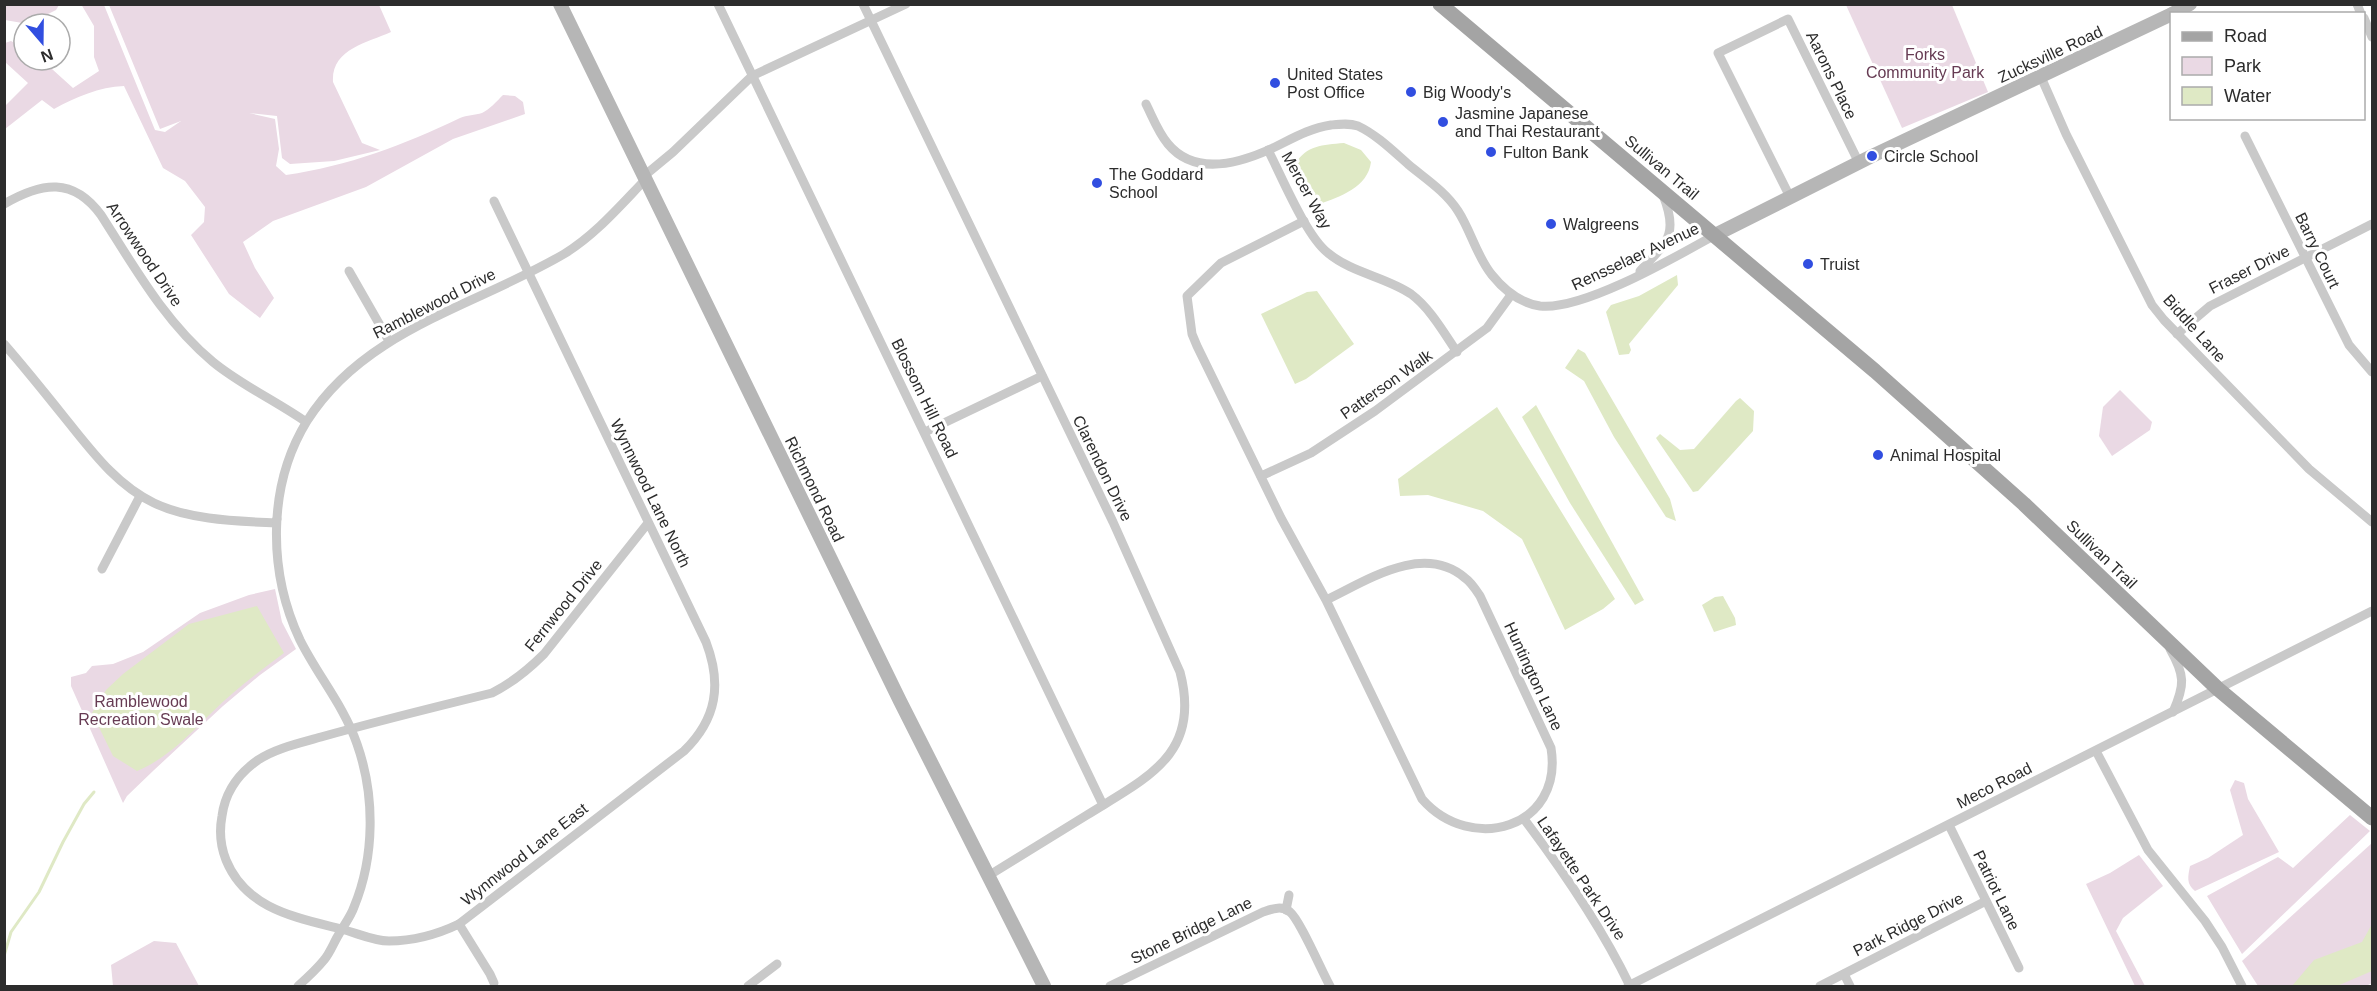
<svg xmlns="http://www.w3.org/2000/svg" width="2377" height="991" font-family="Helvetica,sans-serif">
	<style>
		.green { fill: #ead9e4 }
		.water { fill: #dfe9c5 }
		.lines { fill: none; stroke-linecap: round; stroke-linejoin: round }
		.stream { stroke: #dfe9c5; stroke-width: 3 }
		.street { stroke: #c9c9c9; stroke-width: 9 }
		.secondary { stroke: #b6b6b6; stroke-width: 14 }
		.primary { stroke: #a4a4a4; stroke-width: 15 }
		.poi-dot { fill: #314ee0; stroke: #fff; stroke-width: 2 }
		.labels { text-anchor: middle; stroke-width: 6; stroke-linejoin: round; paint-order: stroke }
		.park-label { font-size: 16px; fill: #663b53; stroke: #fff }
		.street-label { font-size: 16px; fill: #2c2c2c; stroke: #fff }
		.poi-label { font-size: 16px; fill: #2c2c2c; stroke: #fff; text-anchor: start }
	</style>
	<rect width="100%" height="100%" fill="#fff"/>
	<g class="green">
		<polygon points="5,4 59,4 59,5 56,10 28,24 5,20"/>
		<path d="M81,4L104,5L155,130L165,132L181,121L160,129L109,5H379L391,32C367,43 331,49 333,82L362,143L380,150L334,161L290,164L282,158L277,116L249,113L275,119L279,149L276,166L286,175C348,166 404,145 460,118C467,115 475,115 482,113C489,110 497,101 503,95L515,96L523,102L525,114L453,139L366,187L273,221L243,242L255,268L274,298L260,318L229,294L191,235L204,222L205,207L185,181L163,168L124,86C99,87 76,97 54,109L42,100L5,129V106L28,83L5,62V43L11,41L24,48V60H42L73,88L99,71L94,57V26Z"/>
		<polygon points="1846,5 1952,5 1988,92 1902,128"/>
		<polygon points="2120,390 2152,422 2150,430 2112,456 2099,436 2103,407"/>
		<polygon points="275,589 282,622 296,649 260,675 223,706 153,771 127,796 123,803 71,686 71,677 86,673 92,666 113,664 143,652 200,613 249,595"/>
		<path d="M2235,780L2244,783L2248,799L2279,852L2195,891C2186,884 2188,876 2190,866L2208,858L2243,835L2230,790Z"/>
		<polygon points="2350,815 2370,831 2242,954 2207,896 2278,857 2293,868"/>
		<polygon points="2372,843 2372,983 2366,986 2258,986 2242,961"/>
		<polygon points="2139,855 2163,886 2123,918 2116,931 2145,986 2135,986 2086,884 2110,873"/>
		<polygon points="154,941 176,943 199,986 113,986 111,965"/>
	</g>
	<g class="water">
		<path d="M1344,143L1361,150L1371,162C1368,187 1340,197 1319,204C1305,195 1299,179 1295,164C1307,145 1322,145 1344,143Z"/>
		<polygon points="1677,275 1678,285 1629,344 1631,350 1629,354 1619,355 1606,312 1611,305 1639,296"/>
		<polygon points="1317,291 1354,344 1306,379 1295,384 1261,314 1307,292"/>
		<polygon points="1578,349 1585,353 1670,499 1676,521 1666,517 1614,437 1584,381 1565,368"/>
		<polygon points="1740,398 1754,411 1753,431 1698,491 1693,492 1656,438 1660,434 1680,450 1694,449 1736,401"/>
		<polygon points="1536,405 1644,600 1635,605 1570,503 1522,417"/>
		<polygon points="1497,407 1615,599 1603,609 1565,630 1522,539 1483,511 1428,495 1400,496 1398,479"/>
		<polygon points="1723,596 1735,618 1736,625 1714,632 1702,605 1715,597"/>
		<path d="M257,606L284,653C267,666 249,679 233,693C201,720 176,755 137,771L113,756L92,713L106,690L123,674L189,624Z"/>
		<polygon points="2372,924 2372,971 2337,986 2292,986 2314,960 2362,942"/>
	</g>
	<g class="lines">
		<polyline class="stream" points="4,956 11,932 39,892 63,842 84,804 94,792"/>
		<g class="street">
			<polyline points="718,4 1103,805"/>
			<path d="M863,4L1113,522L1180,672C1202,755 1146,778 1087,815C1054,835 1021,856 988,876"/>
			<polyline points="2357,4 2361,14"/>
			<polyline points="2364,18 2372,37"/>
			<polyline points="2041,77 2066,134 2152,305 2164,320 2309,469 2372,522"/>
			<path d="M1146,104C1153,118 1158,132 1168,144C1196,178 1244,162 1277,146C1295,137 1311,128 1331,125C1341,124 1349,123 1358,126C1377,135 1393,151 1409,165C1426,179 1446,192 1458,211C1471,231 1477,257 1492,275C1504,290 1521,303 1540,306C1583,311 1677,256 1715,235"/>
			<polyline points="2245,136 2349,345 2372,372"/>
			<path d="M1268,150C1282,177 1306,236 1328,253C1352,273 1386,277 1411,294C1430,308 1444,333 1457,352"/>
			<polyline points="1790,197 1718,53 1788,19 1859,163"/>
			<path d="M494,201L706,642C722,684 717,719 684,751L459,924C436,935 415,941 389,941C373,941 357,933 341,929C295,917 246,909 226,860C220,845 219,832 222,816C225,793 238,774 258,760C276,748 300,743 321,737C378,721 435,707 492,693C512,683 528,670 544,654L648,523"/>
			<path d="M4,204C42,182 73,177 101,215C135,268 165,322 213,362C241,385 276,401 306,422"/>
			<path d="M1304,221L1221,263L1187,296L1192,334L1197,346L1281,518L1326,600L1422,799C1471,855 1564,828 1551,748L1480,596C1476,590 1471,582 1465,578C1423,542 1366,581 1326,600"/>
			<polyline points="349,271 389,341"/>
			<path d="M1640,271C1667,242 1679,235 1663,195"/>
			<polyline points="2177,334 2210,306 2372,224"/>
			<path d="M4,344C25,368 45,393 65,418C91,450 116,485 154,503C190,520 236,521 275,523L277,519"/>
			<polyline points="925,432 1042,376"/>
			<polyline points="1261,476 1311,453 1375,411 1487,328 1511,295"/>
			<polyline points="102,569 140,496"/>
			<path d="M2170,649C2185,675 2185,685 2173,712"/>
			<polyline points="2096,751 2148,850 2205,921 2222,947 2242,986"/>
			<path d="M1524,819C1564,872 1601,926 1630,986"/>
			<polyline points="1949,825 2019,968"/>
			<polyline points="1286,910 1289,895"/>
			<polyline points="459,924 490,974 494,983"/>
			<polyline points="1844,974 1850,986"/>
			<path d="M298,986C307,978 316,970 324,960C330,953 334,942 339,934C344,925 351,916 354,907C375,856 375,795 357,744C344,706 318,676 300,640C268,572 267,486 307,421C365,329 476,306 564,254C595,235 619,207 644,181V176L673,152L752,76L906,4"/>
			<polyline points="748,986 777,964"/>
			<path d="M1110,986L1263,912C1272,909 1282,905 1290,912C1300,920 1322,972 1330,986"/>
			<polyline points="1628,986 2372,611"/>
			<polyline points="1820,986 1986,901"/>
		</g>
		<g class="secondary">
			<polyline points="560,4 900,701 1044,986"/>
			<polyline points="2172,14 2190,4"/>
			<polyline points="1715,235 1872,156 2172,14"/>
		</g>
		<polyline class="primary" points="1440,4 1875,371 2024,504 2218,689 2372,818"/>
	</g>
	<g class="poi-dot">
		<circle cx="1275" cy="83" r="6"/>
		<circle cx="1411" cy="92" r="6"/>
		<circle cx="1443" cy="122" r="6"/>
		<circle cx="1491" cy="152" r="6"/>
		<circle cx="1872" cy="156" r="6"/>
		<circle cx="1097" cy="183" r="6"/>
		<circle cx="1551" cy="224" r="6"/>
		<circle cx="1808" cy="264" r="6"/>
		<circle cx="1878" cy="455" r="6"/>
	</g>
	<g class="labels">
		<g class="park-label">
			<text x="1925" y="60">Forks<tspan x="1925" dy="18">Community Park</tspan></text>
			<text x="141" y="707">Ramblewood<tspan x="141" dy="18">Recreation Swale</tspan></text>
		</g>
		<g class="street-label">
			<text transform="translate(2050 54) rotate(-25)" y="6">Zucksville Road</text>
			<text transform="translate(1832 75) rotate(64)" y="6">Aarons Place</text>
			<text transform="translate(1662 167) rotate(40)" y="6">Sullivan Trail</text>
			<text transform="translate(1307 190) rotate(61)" y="6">Mercer Way</text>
			<text transform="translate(2318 250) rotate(64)" y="6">Barry Court</text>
			<text transform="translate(145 254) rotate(56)" y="6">Arrowwood Drive</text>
			<text transform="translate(1635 256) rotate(-25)" y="6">Rensselaer Avenue</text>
			<text transform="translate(2249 269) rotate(-27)" y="6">Fraser Drive</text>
			<text transform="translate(434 303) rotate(-27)" y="6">Ramblewood Drive</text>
			<text transform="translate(2195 328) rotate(48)" y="6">Biddle Lane</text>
			<text transform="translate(1386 384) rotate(-35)" y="6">Patterson Walk</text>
			<text transform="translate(925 398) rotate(64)" y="6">Blossom Hill Road</text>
			<text transform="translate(1103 468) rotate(64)" y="6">Clarendon Drive</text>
			<text transform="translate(815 489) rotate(64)" y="6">Richmond Road</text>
			<text transform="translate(651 493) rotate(64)" y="6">Wynnwood Lane North</text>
			<text transform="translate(2102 554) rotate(44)" y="6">Sullivan Trail</text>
			<text transform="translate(563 605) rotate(-51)" y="6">Fernwood Drive</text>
			<text transform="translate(1534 676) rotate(65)" y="6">Huntington Lane</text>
			<text transform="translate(1994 785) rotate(-27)" y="6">Meco Road</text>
			<text transform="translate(524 854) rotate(-38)" y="6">Wynnwood Lane East</text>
			<text transform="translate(1582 878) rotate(56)" y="6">Lafayette Park Drive</text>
			<text transform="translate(1997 890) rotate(64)" y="6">Patriot Lane</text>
			<text transform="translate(1908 924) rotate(-27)" y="6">Park Ridge Drive</text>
			<text transform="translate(1191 930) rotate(-26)" y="6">Stone Bridge Lane</text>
		</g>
		<g class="poi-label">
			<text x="1287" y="80">United States<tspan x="1287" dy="18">Post Office</tspan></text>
			<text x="1423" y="98">Big Woody's</text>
			<text x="1455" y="119">Jasmine Japanese<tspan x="1455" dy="18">and Thai Restaurant</tspan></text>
			<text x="1503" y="158">Fulton Bank</text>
			<text x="1884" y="162">Circle School</text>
			<text x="1109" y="180">The Goddard<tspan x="1109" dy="18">School</tspan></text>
			<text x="1563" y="230">Walgreens</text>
			<text x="1820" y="270">Truist</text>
			<text x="1890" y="461">Animal Hospital</text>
		</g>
	</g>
	<rect width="2377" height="991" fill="none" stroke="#2c2c2c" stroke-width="12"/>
	<rect x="2170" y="12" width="195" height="108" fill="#ffffff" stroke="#ababab" stroke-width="1.5"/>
	<rect x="2182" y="32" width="30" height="9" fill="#a4a4a4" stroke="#ababab" stroke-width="1.5"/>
	<text x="2224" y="42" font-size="18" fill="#2c2c2c">Road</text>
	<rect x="2182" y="57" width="30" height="18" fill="#ead9e4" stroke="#ababab" stroke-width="1.5"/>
	<text x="2224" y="72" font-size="18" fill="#2c2c2c">Park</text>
	<rect x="2182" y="87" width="30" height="18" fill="#dfe9c5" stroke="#ababab" stroke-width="1.5"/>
	<text x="2224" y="102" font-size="18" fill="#2c2c2c">Water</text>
	<g transform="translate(42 42) rotate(160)"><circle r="28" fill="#ffffff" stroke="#ababab" stroke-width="1.5"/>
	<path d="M0-4.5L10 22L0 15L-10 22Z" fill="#314ee0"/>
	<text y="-9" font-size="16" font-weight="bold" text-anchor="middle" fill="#2c2c2c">N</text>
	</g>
</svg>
